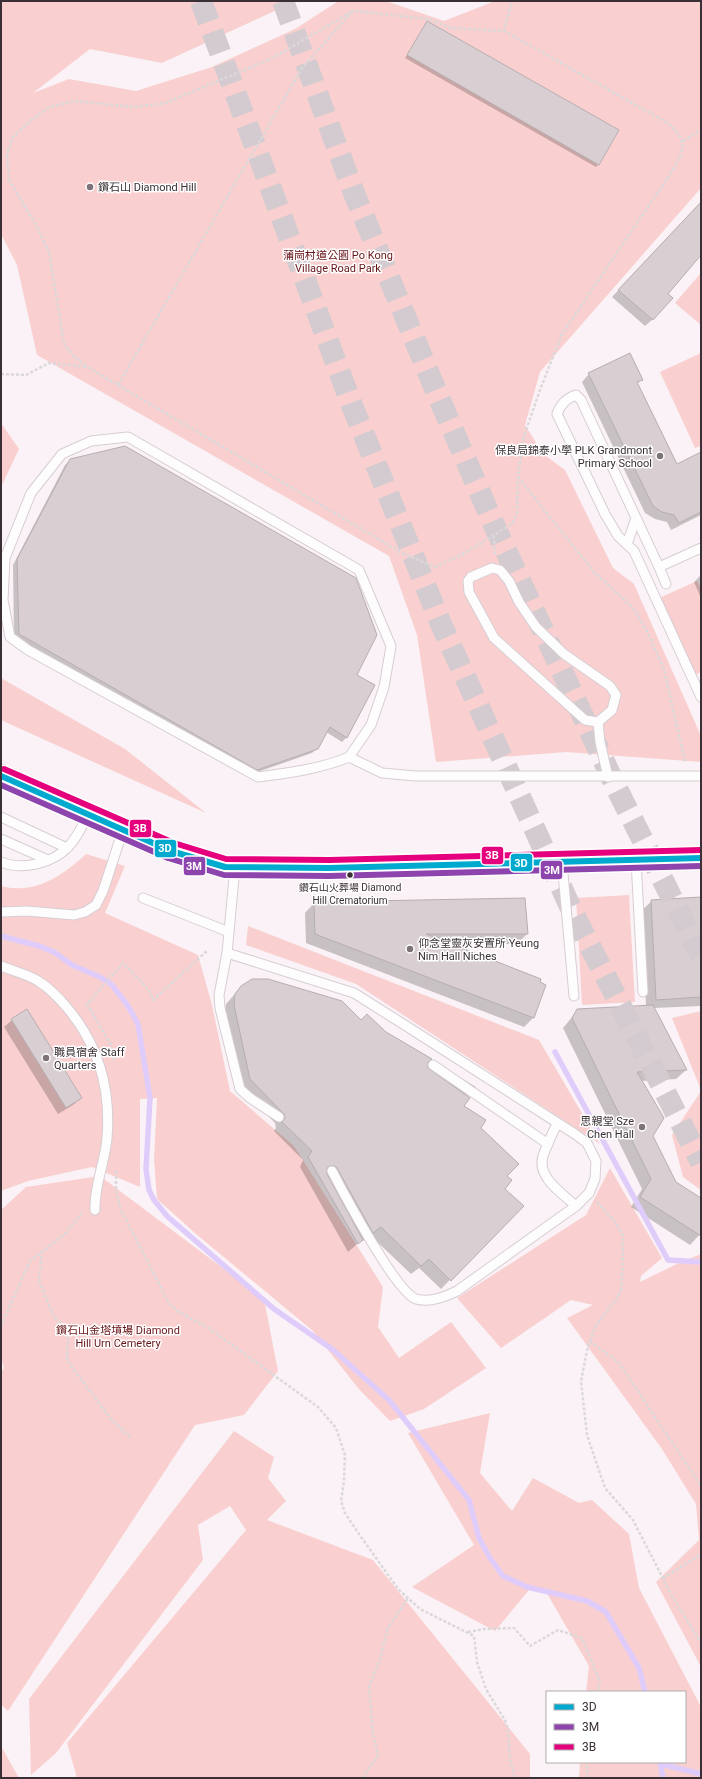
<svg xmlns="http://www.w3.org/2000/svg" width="702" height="1779" font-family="Roboto,'Noto Sans TC',sans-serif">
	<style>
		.green { fill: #f9d0cf }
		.shadow { fill: #0003 }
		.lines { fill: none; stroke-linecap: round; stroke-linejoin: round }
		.stream { stroke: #e0ccfa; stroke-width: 5.5 }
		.building { fill: #d9cfd3; stroke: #b7aeb1 }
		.highway-tunnel { stroke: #d3cbcf; stroke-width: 22; stroke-dasharray: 22 11; stroke-linecap: butt }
		.lane-casing { stroke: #d7cdd3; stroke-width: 11 }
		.secondary-casing { stroke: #d7cdd3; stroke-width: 24 }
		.path { stroke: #dbd8d9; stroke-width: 2.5; stroke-dasharray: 3 2; stroke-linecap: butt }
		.lane { stroke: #fefdfe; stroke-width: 9 }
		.secondary { stroke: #fefdfe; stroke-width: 22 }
		.bus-1-casing { stroke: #fff; stroke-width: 9 }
		.bus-2-casing { stroke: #fff; stroke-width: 9 }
		.bus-3-casing { stroke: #fff; stroke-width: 9 }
		.bus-1 { stroke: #00a9ce; stroke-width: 6 }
		.bus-2 { stroke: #8e44ad; stroke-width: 6 }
		.bus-3 { stroke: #e5007d; stroke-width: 6 }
		.poi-dot { fill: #7d7379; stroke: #fff; stroke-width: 1.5 }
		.bus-dot { fill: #392f35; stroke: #fff; stroke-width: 1.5 }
		.labels { text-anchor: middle; stroke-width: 3; stroke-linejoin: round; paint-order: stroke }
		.bus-label { font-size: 10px; fill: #392f35; stroke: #fff }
		.poi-label { font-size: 11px; fill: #392f35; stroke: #fff; text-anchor: start }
		.park-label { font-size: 11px; fill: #671418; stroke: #fff }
		.line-badge { stroke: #fff; stroke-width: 1.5 }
		.badge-label { font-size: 11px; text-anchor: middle; font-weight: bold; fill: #fff }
	</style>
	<rect width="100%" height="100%" fill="#faf2f6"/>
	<g class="green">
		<polygon points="1,1 296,1 162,63 90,49 33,93 69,79 136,91 212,67 295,29 337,2 341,1 386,1 444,21 495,1 701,1 701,188 540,372 525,425 543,454 565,470 613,568 634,584 701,736 701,762 566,752 436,762 417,635 389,556 37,355 17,265 1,234"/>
		<polygon points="701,273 701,325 675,303"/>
		<polygon points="701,353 701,446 695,448 660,372"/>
		<polygon points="1,423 19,449 1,487"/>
		<polygon points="697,581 701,589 701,672 693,676 657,599"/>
		<polygon points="1,678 125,749 206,813 1,720"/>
		<path d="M86,854L125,866L105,913L198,955L212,1005L230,1091L294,1146L383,1287L378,1327L399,1358L451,1322L486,1368L424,1409L390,1421L358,1388L313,1331L196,1234L157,1199L154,1160L157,1098L140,1099V1187L92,1167L28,1181L1,1191V886C35,895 62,876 86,854Z"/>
		<polygon points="629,895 635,1002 582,1005 576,898"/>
		<polygon points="248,926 539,1040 600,1144 356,984 246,945"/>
		<polygon points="701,1011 701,1090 672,1018"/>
		<polygon points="701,1091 701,1190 683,1177 672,1135"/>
		<polygon points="610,1168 662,1258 641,1276 640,1282 681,1262 701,1254 701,1667 656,1582 699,1540 696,1504 662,1449 567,1318 593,1305 571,1300 501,1348 457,1298 586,1215"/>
		<polygon points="100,1176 264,1299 278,1371 244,1415 195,1425 8,1711 1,1704 1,1373 4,1368 1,1357 1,1210 26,1187"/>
		<polygon points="490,1413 480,1473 512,1511 533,1478 579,1503 592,1500 629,1534 639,1588 701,1707 701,1778 579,1778 580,1762 685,1762 685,1692 586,1692 589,1666 545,1590 529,1590 495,1631 412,1587 474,1545 408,1433"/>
		<polygon points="234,1431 274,1457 268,1478 286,1501 267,1520 373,1560 530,1754 530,1778 77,1778 67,1743 246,1530 230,1506 198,1525 203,1560 56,1753 31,1775 29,1699"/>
		<polygon points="1,1746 19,1778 1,1778"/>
	</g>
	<g class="shadow">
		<polygon points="427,22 618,131 598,165 596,167 405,58"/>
		<polygon points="701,202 701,254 666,294 653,319 645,326 612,297"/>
		<polygon points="589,374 642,379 637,384 676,466 701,454 701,515 671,530 667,522 655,519 645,513 582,382"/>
		<polygon points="70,460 356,675 347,737 342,742 326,732 317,748 312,753 252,774 14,639 13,565 65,465"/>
		<polygon points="701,575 701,598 694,582"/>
		<polygon points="701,898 701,1006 654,1008 686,1070 676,1079 641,1081 652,1136 675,1183 701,1199 701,1233 690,1245 631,1207 642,1189 563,1028 578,1010 646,1007 642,910 652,901"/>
		<polygon points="314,903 527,934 517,944 447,944 533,1018 524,1027 306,943 305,913"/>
		<polygon points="241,987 361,1021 386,1033 427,1063 427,1068 448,1083 456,1075 476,1087 466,1096 463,1106 480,1128 506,1176 503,1189 522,1206 441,1289 419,1268 411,1274 371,1236 364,1241 363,1239 348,1252 300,1167 303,1160 274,1131 276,1128 275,1123 241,1088 225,1014 226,1004"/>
		<polygon points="12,1020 81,1098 73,1105 58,1114 4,1027"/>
	</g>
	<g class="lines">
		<g class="stream">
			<polyline points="1,936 39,946 54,952 72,965 100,977 112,985 128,1006 138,1024 150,1098 146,1169 149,1190 154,1200 167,1216 274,1309 332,1349 389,1400 469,1500 479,1538 490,1558 503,1576 527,1587 587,1601 606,1612 639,1668 645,1692"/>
			<polyline points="555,1052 668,1260 701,1262"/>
			<polyline points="660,1762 663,1778"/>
			<polyline points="661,1764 701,1774"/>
		</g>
	</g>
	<g class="building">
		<polygon points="427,21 619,130 599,165 407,55"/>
		<polygon points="701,202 701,255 668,294 673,298 653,320 618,290"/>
		<polygon points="630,353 643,380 637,382 677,464 701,452 701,512 679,523 674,515 662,512 653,506 588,373"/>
		<polygon points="125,446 356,578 377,635 357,675 375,685 347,738 330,727 318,749 257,770 19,634 17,559 70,459"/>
		<polygon points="701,897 701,997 656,1000 651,900"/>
		<polygon points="525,898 528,934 426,934 541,979 540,982 546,985 534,1018 315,934 314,902"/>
		<polygon points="252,979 268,979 342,1001 361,1020 367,1014 386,1032 432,1059 428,1062 428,1068 470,1098 464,1106 486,1120 481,1128 519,1164 507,1176 512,1180 505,1189 524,1206 451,1281 429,1259 421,1266 381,1227 373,1233 337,1168 335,1166 330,1166 327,1168 327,1174 363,1240 358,1244 308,1157 312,1151 282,1122 285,1118 284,1114 250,1079 234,1005 235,994 241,986"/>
		<polygon points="653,1005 687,1070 637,1072 664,1118 653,1136 676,1182 701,1198 701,1236 640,1197 651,1179 572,1018 577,1009"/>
		<polygon points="27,1009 82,1098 66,1108 11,1019"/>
	</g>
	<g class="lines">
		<g class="highway-tunnel">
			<polyline points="201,1 351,403 441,624 573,913 701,1162"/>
			<polyline points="283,1 354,193 436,391 494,525 615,785 701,956"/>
		</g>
		<defs>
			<g id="lane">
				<polyline points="627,544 636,518"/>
				<path d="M701,548L659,567L581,400L576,395C567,398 560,405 557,414L605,514L618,536L634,551L701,697"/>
				<polyline points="659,567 666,584"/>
				<polygon points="492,568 500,570 509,581 519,602 536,627 564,654 610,686 616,695 612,710 598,722 585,720 494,638 469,592 468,581 471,577"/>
				<polyline points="598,722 600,742 608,777"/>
				<path d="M349,757L371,725L384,687L391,646L359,570L128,437L91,441L62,454L31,493L5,558L3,600L10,637L28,650L258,777C289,773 320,769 349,757L382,773L416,776H701"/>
				<polyline points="1,817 67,848"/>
				<polyline points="1,839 48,860"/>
				<polyline points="636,860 643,992"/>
				<path d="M1,862C22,871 53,863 68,847C77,838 82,826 88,815"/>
				<polyline points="562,862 574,996"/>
				<polyline points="235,867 227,953 219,995 220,1008 240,1089 250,1098 279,1117"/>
				<polyline points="143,898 229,932"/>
				<polyline points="1,912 27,911 74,915 85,912 96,905 103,891 123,830"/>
				<path d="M227,953L354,993L411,1029L575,1134L587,1143L596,1161L595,1179L589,1193L576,1206L457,1291C445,1297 429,1303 416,1299C396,1292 344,1194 332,1171"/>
				<path d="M1,966C13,971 27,974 38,981C50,988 60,999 69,1010C100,1048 111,1090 107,1138C105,1163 94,1185 95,1210"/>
				<polyline points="433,1065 548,1144"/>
				<path d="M557,1124C552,1134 547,1145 543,1156C536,1177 563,1194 576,1206"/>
			</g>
			<polyline id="secondary" points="1,776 171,851 225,867 329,868 701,858"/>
		</defs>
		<use href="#lane" class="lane-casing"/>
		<use href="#secondary" class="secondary-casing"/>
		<g class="path">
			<polyline points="504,31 512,1"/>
			<polyline points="683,141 701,130"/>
			<polyline points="1,374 26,375 49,363 88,367"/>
			<path d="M118,385L302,68L353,11L271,59L165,103L134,107L74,101L50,107L30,121L13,137L7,155L9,180L37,227L49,252L64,343C75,363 99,373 118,385L402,553L435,567L467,552L512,524L517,513L518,477L524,436L540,390L562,334L671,173C684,151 689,142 668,123L504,31L451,28L428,19L353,11"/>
			<polyline points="518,477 594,572 633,608 648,633 664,669 685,762"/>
			<polyline points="494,536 495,555"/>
			<polyline points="114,1060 110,1043 87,1004 123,963 149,990 153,1000 208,950"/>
			<polyline points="116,1171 116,1191 121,1210 169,1303 177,1311 207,1327 318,1407 336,1428 345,1455 344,1481 341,1501 345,1513 359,1534 398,1589 420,1609 474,1636 477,1662 486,1689 505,1720 508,1730 510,1759 515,1778"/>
			<polyline points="597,1202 617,1224 623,1236 622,1278 621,1290 616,1300 596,1325 588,1346 581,1381 587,1435 605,1488 633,1520 671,1594 701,1643"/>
			<polyline points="42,1251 39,1281 54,1317 68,1330 67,1360 110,1418 131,1438"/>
			<polyline points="1,1326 30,1261 65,1234 82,1213"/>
			<polyline points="590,1341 619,1363 701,1486"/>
			<polyline points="663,1578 700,1555 701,1552"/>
			<polyline points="468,1632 484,1629 514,1628 530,1646 558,1630 582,1638 600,1682 598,1692"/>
			<polyline points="363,1778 378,1755 373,1734 369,1687 380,1659 388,1628 408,1598"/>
			<polyline points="587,1778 587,1762"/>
		</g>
		<use href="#lane" class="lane"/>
		<use href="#secondary" class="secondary"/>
		<defs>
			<polyline id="bus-1" points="1,776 171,851 225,867 329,868 701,858"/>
			<polyline id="bus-2" points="1,785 168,858 224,875 329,876 701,866"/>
			<polyline id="bus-3" points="4,769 174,843 226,859 329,860 701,850"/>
		</defs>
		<use href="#bus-1" class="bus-1-casing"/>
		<use href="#bus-2" class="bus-2-casing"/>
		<use href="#bus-3" class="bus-3-casing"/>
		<use href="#bus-1" class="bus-1"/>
		<use href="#bus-2" class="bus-2"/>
		<use href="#bus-3" class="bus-3"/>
	</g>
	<g class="poi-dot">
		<circle cx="90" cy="187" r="4"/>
		<circle cx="660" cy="456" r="4"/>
		<circle cx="410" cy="949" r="4"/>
		<circle cx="46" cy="1058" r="4"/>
		<circle cx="642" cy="1127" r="4"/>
	</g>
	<circle class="bus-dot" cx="350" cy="875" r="3.5"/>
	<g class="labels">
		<g class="bus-label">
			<text x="350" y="891">鑽石山火葬場 Diamond<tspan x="350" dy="13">Hill Crematorium</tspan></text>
		</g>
		<g class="poi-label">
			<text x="98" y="191">鑽石山 Diamond Hill</text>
			<text x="652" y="454" text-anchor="end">保良局錦泰小學 PLK Grandmont<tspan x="652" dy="13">Primary School</tspan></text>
			<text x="418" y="947">仰念堂靈灰安置所 Yeung<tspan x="418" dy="13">Nim Hall Niches</tspan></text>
			<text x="54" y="1056">職員宿舍 Staff<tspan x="54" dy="13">Quarters</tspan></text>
			<text x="634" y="1125" text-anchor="end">思親堂 Sze<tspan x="634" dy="13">Chen Hall</tspan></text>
		</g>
		<g class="park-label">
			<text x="338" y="259">蒲崗村道公園 Po Kong<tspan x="338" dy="13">Village Road Park</tspan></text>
			<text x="118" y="1334">鑽石山金塔墳場 Diamond<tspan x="118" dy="13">Hill Urn Cemetery</tspan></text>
		</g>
	</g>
	<g class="line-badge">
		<rect x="129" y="819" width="23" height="19" rx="4" fill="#e5007d"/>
		<rect x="154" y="839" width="23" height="19" rx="4" fill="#00a9ce"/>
		<rect x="481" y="846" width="23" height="19" rx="4" fill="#e5007d"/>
		<rect x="510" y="853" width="23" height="19" rx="4" fill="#00a9ce"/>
		<rect x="183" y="856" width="23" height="20" rx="4" fill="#8e44ad"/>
		<rect x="540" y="860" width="23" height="20" rx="4" fill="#8e44ad"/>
	</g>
	<g class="badge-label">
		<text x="140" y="832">3B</text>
		<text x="165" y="852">3D</text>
		<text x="492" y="859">3B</text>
		<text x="521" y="867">3D</text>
		<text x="194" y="870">3M</text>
		<text x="552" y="874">3M</text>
	</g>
	<rect width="702" height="1779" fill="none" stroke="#392f35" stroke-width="4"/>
	<rect x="546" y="1691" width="140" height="72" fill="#ffffff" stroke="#b0acae"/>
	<rect x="554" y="1704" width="20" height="6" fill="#00a9ce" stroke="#b0acae"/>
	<text x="582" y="1711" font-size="12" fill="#392f35">3D</text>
	<rect x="554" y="1724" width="20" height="6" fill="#8e44ad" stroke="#b0acae"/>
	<text x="582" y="1731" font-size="12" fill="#392f35">3M</text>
	<rect x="554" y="1744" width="20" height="6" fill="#e5007d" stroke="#b0acae"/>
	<text x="582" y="1751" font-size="12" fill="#392f35">3B</text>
</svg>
